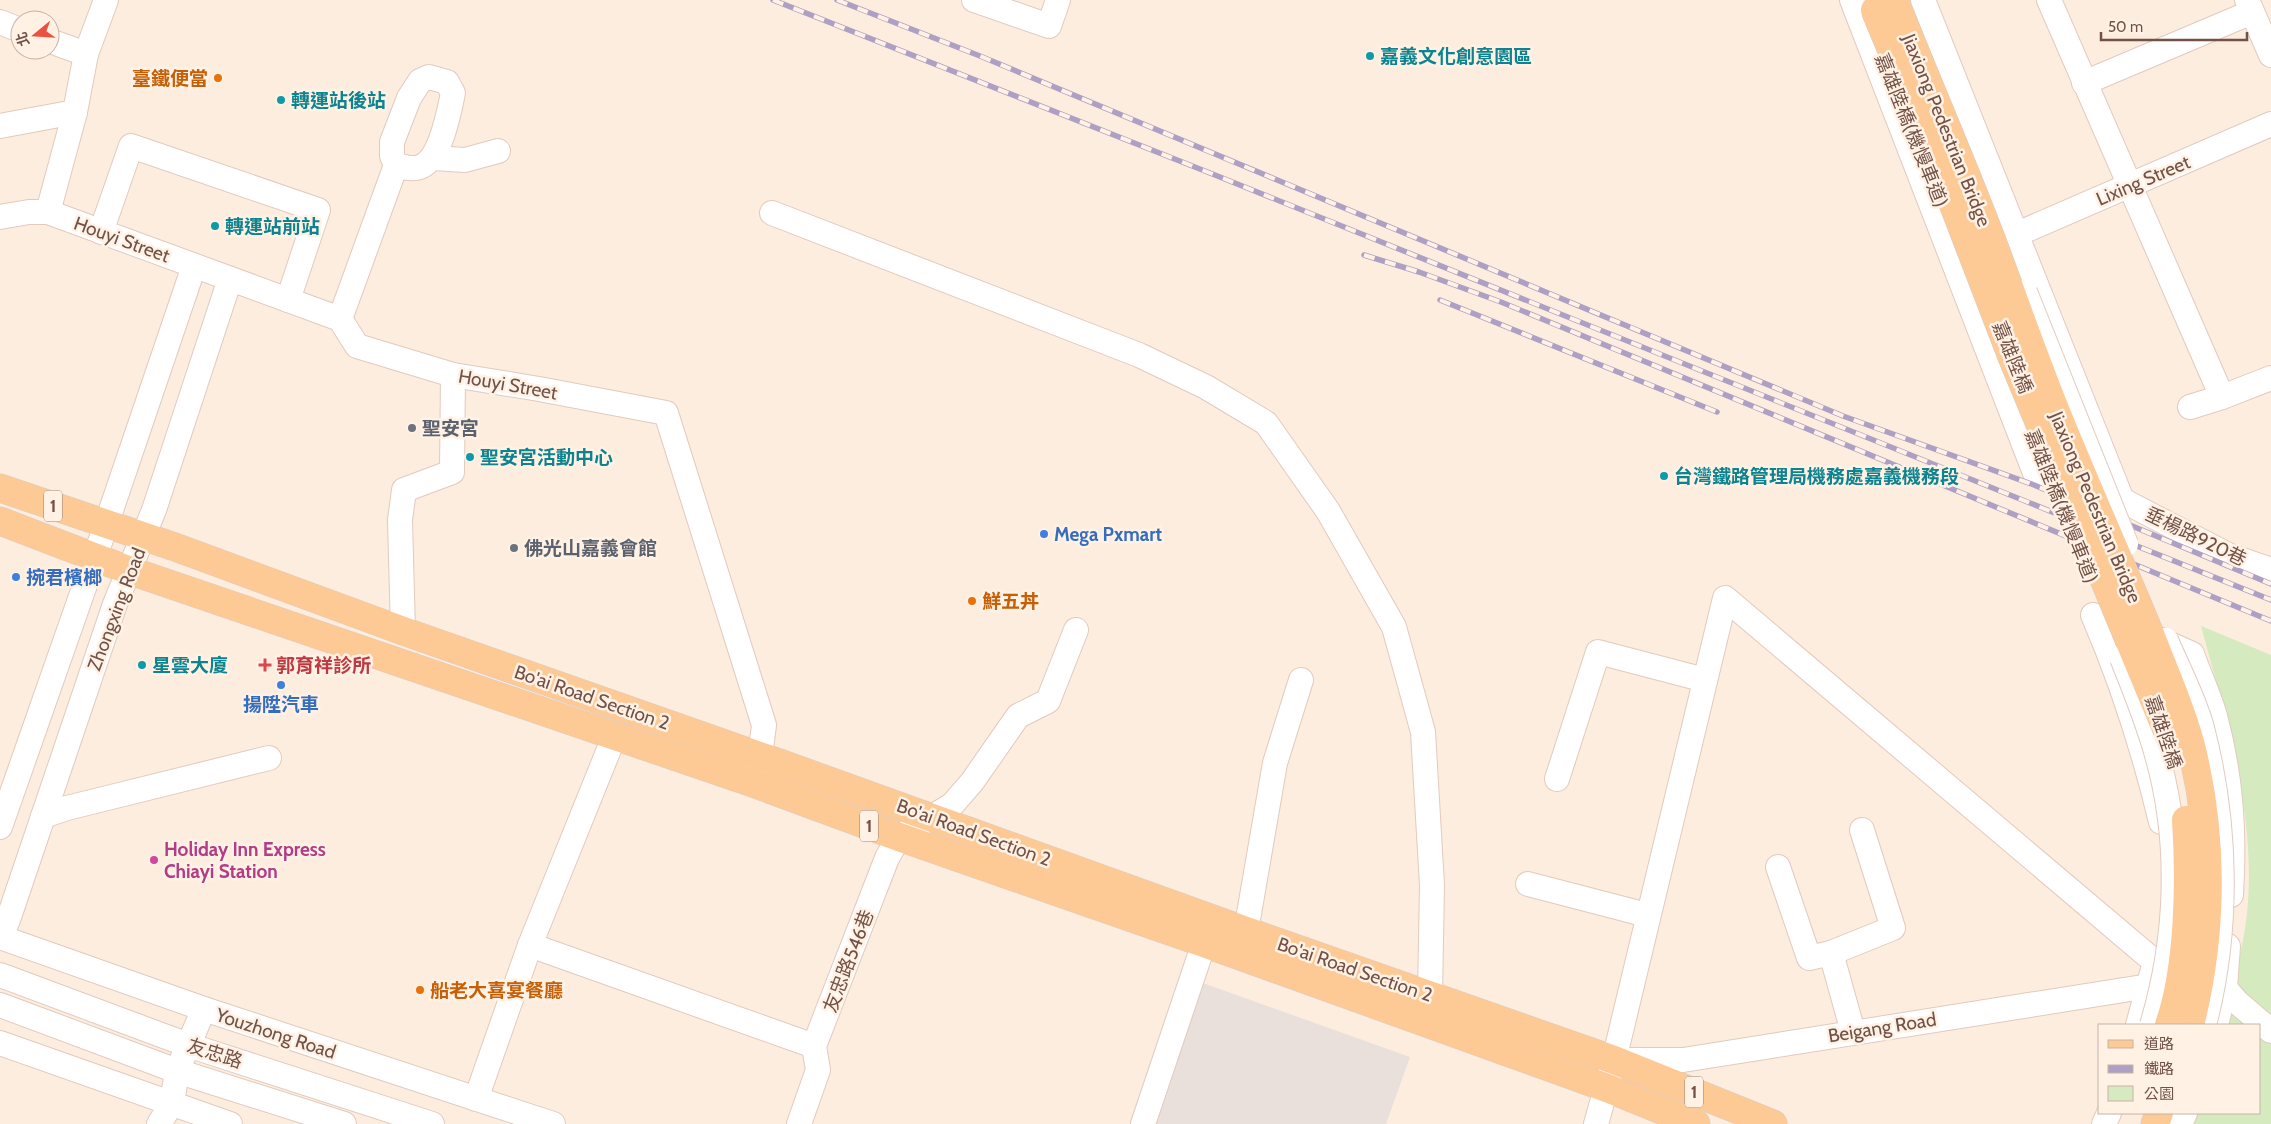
<svg xmlns="http://www.w3.org/2000/svg" width="2271" height="1124" font-family="Cabin,'Noto Sans TC',sans-serif">
	<style>
		.industrial { fill: #eae0db }
		.green { fill: #d5eabe }
		.lines { fill: none; stroke-linecap: round; stroke-linejoin: round }
		.minor-casing { stroke: #e2cabe; stroke-width: 26 }
		.major-casing { stroke: #d8cecb; stroke-width: 29 }
		.minor { stroke: #fff; stroke-width: 24 }
		.major { stroke: #fdc995; stroke-width: 28 }
		.rail-casing { stroke: #ae9fc5; stroke-width: 5.5 }
		.rail { stroke: #fff2e5; stroke-width: 4; stroke-dasharray: 11; stroke-linecap: butt }
		.minor-bridge-casing { stroke: #e2cabe; stroke-width: 26; stroke-linecap: butt }
		.major-bridge-casing { stroke: #d8cecb; stroke-width: 29; stroke-linecap: butt }
		.minor-bridge { stroke: #fff; stroke-width: 24 }
		.major-bridge { stroke: #fdc995; stroke-width: 28 }
		.culture-dot { fill: #0f9aa8; stroke: #fff2e5; stroke-width: 2 }
		.food-dot { fill: #e8710a; stroke: #fff2e5; stroke-width: 2 }
		.worship-dot { fill: #6b7280; stroke: #fff2e5; stroke-width: 2 }
		.shop-dot { fill: #3f7fe0; stroke: #fff2e5; stroke-width: 2 }
		.health-dot { fill: #e0444e; stroke: #fff2e5; stroke-width: 2 }
		.hotel-dot { fill: #d1479c; stroke: #fff2e5; stroke-width: 2 }
		.labels { text-anchor: middle; stroke-width: 5; stroke-linejoin: round; paint-order: stroke }
		.shield { fill: #fff2e5; stroke: #9d8176; stroke-width: 1 }
		.shield-label { font-size: 18px; font-weight: bold; fill: #735147 }
		.culture-label { font-size: 19px; font-weight: bold; fill: #0d838f; stroke: #fff2e5; text-anchor: start }
		.food-label { font-size: 19px; font-weight: bold; fill: #c56008; stroke: #fff2e5; text-anchor: start }
		.street-label { font-size: 19px; fill: #735147; stroke: #fff2e5 }
		.worship-label { font-size: 19px; font-weight: bold; fill: #5b616d; stroke: #fff2e5; text-anchor: start }
		.shop-label { font-size: 19px; font-weight: bold; fill: #366cbe; stroke: #fff2e5; text-anchor: start }
		.health-label { font-size: 19px; font-weight: bold; fill: #be3a42; stroke: #fff2e5; text-anchor: start }
		.hotel-label { font-size: 19px; font-weight: bold; fill: #b23c85; stroke: #fff2e5; text-anchor: start }
	</style>
	<rect width="100%" height="100%" fill="#fceddf"/>
	<polygon class="industrial" points="1203,983 1410,1057 1386,1124 1154,1124"/>
	<path class="green" d="M2201,626L2271,655V1124H2187L2191,1113H2260V1025H2223C2231,989 2243,951 2247,914C2257,816 2226,719 2201,626Z"/>
	<g class="lines">
		<defs>
			<g id="minor">
				<polyline points="974,0 1049,26 1058,0"/>
				<polyline points="1852,0 2035,473 2122,500 2228,555 2271,570"/>
				<polyline points="1923,0 2122,500"/>
				<polyline points="2049,0 2222,397"/>
				<polyline points="2247,0 2271,55"/>
				<polyline points="0,22 20,30"/>
				<polyline points="50,41 86,54"/>
				<path d="M429,77L447,82L453,93C449,113 440,160 420,167C412,170 404,167 396,165L392,156V142L409,98L420,81Z"/>
				<polyline points="2084,83 2252,12"/>
				<polyline points="0,126 75,112"/>
				<polyline points="433,158 465,160 498,151"/>
				<polyline points="48,212 75,112 86,54 106,0"/>
				<polyline points="772,213 1139,355 1206,387 1266,423 1328,511 1394,627 1423,732 1432,885 1430,995"/>
				<polyline points="0,217 29,212 48,212 340,319 357,346 453,375 539,389 666,413 764,725 760,756 754,772"/>
				<polyline points="101,232 131,146 318,210 288,300"/>
				<polyline points="2015,235 2271,124"/>
				<polyline points="340,319 396,165"/>
				<polyline points="2190,407 2222,397 2271,378"/>
				<polyline points="403,631 400,520 404,490 452,472 453,375"/>
				<polyline points="1557,779 1598,652 1705,680"/>
				<polyline points="43,816 67,808 269,758"/>
				<path d="M2161,822C2144,751 2122,682 2093,615L2158,639L2192,654C2199,674 2209,695 2215,716C2231,776 2235,832 2231,895"/>
				<polyline points="0,827 106,525 194,266"/>
				<polyline points="1778,867 1809,958 1831,953"/>
				<polyline points="1528,884 1647,915"/>
				<polyline points="1246,931 1275,763 1301,680"/>
				<polyline points="0,937 204,1009 553,1124"/>
				<polyline points="0,938 8,920 115,604 154,510 230,279"/>
				<polyline points="530,945 814,1046"/>
				<polyline points="0,975 188,1045 432,1124"/>
				<polyline points="2225,988 2238,1003 2271,1031"/>
				<polyline points="0,1005 177,1071 344,1124"/>
				<polyline points="2216,1025 2225,988 2228,946"/>
				<polyline points="1853,1032 1831,953 1893,928 1862,830"/>
				<polyline points="0,1043 230,1124"/>
				<polyline points="1619,1060 1683,1060 2149,986"/>
				<polyline points="476,1099 530,945 614,737"/>
				<polyline points="159,1124 172,1103 177,1071 204,1009"/>
				<polyline points="799,1124 818,1070 814,1046 887,858 899,837 952,805 972,782 1018,716 1048,701 1076,630"/>
				<polyline points="1143,1124 1204,943"/>
				<polyline points="1596,1124 1614,1060 1725,598 2155,962 2138,1025"/>
				<polyline points="2104,1124 2109,1113"/>
				<polyline points="2180,1124 2185,1113"/>
			</g>
			<g id="major">
				<polyline points="0,488 175,547 403,631 785,765 1246,931 1614,1060 1773,1124"/>
				<polyline points="0,521 128,570 750,782 899,837 1204,943 1607,1088 1696,1124"/>
				<polyline points="2155,1124 2159,1113"/>
			</g>
		</defs>
		<use href="#minor" class="minor-casing"/>
		<use href="#major" class="major-casing"/>
		<use href="#minor" class="minor"/>
		<use href="#major" class="major"/>
		<defs>
			<g id="rail">
				<polyline points="773,0 1210,173 2271,600"/>
				<polyline points="837,0 980,56 1843,416 2034,485 2271,584"/>
				<polyline points="1364,255 1419,272 1501,302 2271,621"/>
				<polyline points="1440,300 1717,412"/>
			</g>
		</defs>
		<use href="#rail" class="rail-casing"/>
		<use href="#rail" class="rail"/>
		<defs>
			<g id="minor-bridge">
				<polyline points="2025,292 2126,544"/>
				<path d="M2166,640C2178,669 2194,698 2202,728C2227,824 2229,929 2204,1025"/>
				<path d="M2122,658C2135,690 2148,722 2157,755C2182,843 2178,938 2152,1025"/>
			</g>
			<g id="major-bridge">
				<path d="M1896,5C1928,84 1962,162 1992,241C2015,302 2036,364 2061,424C2091,498 2124,570 2154,644C2167,678 2182,711 2191,746C2214,837 2213,934 2190,1025"/>
				<polyline points="1875,10 1922,123 2012,357 2171,741"/>
				<path d="M2169,1025C2189,968 2190,880 2186,820"/>
			</g>
		</defs>
		<use href="#minor-bridge" class="minor-bridge-casing"/>
		<use href="#major-bridge" class="major-bridge-casing"/>
		<use href="#minor-bridge" class="minor-bridge"/>
		<use href="#major-bridge" class="major-bridge"/>
	</g>
	<g class="culture-dot">
		<circle cx="1370" cy="56" r="5"/>
		<circle cx="281" cy="100" r="5"/>
		<circle cx="215" cy="226" r="5"/>
		<circle cx="470" cy="457" r="5"/>
		<circle cx="1664" cy="476" r="5"/>
		<circle cx="142" cy="665" r="5"/>
	</g>
	<g class="food-dot">
		<circle cx="218" cy="78" r="5"/>
		<circle cx="972" cy="601" r="5"/>
		<circle cx="420" cy="990" r="5"/>
	</g>
	<g class="worship-dot">
		<circle cx="412" cy="428" r="5"/>
		<circle cx="514" cy="548" r="5"/>
	</g>
	<g class="shop-dot">
		<circle cx="1044" cy="534" r="5"/>
		<circle cx="16" cy="577" r="5"/>
		<circle cx="281" cy="685" r="5"/>
	</g>
	<path class="health-dot" d="M262.5 657.5h5v5h5v5h-5v5h-5v-5h-5v-5h5z"/>
	<circle class="hotel-dot" cx="154" cy="860" r="5"/>
	<g class="labels">
		<g class="shield">
			<rect x="44" y="490.5" width="18" height="31" rx="4"/>
			<rect x="860" y="810.5" width="18" height="31" rx="4"/>
			<rect x="1685" y="1076.5" width="18" height="31" rx="4"/>
		</g>
		<g class="shield-label">
			<text x="53" y="512">1</text>
			<text x="869" y="832">1</text>
			<text x="1694" y="1098">1</text>
		</g>
		<g class="culture-label">
			<text x="1380" y="63">嘉義文化創意園區</text>
			<text x="291" y="107">轉運站後站</text>
			<text x="225" y="233">轉運站前站</text>
			<text x="480" y="464">聖安宮活動中心</text>
			<text x="1674" y="483">台灣鐵路管理局機務處嘉義機務段</text>
			<text x="152" y="672">星雲大廈</text>
		</g>
		<g class="food-label">
			<text x="208" y="85" text-anchor="end">臺鐵便當</text>
			<text x="982" y="608">鮮五丼</text>
			<text x="430" y="997">船老大喜宴餐廳</text>
		</g>
		<g class="street-label">
			<text transform="translate(1912 130) rotate(68)" y="7">嘉雄陸橋(機慢車道)</text>
			<text transform="translate(1947 130) rotate(68)" y="7">Jiaxiong Pedestrian Bridge</text>
			<text transform="translate(2143 180) rotate(-23)" y="7">Lixing Street</text>
			<text transform="translate(122 239) rotate(20)" y="7">Houyi Street</text>
			<text transform="translate(2013 357) rotate(68)" y="7">嘉雄陸橋</text>
			<text transform="translate(508 384) rotate(10)" y="7">Houyi Street</text>
			<text transform="translate(2062 506) rotate(68)" y="7">嘉雄陸橋(機慢車道)</text>
			<text transform="translate(2096 507) rotate(67)" y="7">Jiaxiong Pedestrian Bridge</text>
			<text transform="translate(2196 536) rotate(26)" y="7">垂楊路920巷</text>
			<text transform="translate(116 609) rotate(-69)" y="7">Zhongxing Road</text>
			<text transform="translate(592 697) rotate(19)" y="7">Bo'ai Road Section 2</text>
			<text transform="translate(2164 732) rotate(71)" y="7">嘉雄陸橋</text>
			<text transform="translate(974 832) rotate(20)" y="7">Bo'ai Road Section 2</text>
			<text transform="translate(848 961) rotate(-69)" y="7">友忠路546巷</text>
			<text transform="translate(1355 969) rotate(19)" y="7">Bo'ai Road Section 2</text>
			<text transform="translate(1882 1027) rotate(-9)" y="7">Beigang Road</text>
			<text transform="translate(276 1033) rotate(18)" y="7">Youzhong Road</text>
			<text transform="translate(215 1053) rotate(18)" y="7">友忠路</text>
		</g>
		<g class="worship-label">
			<text x="422" y="435">聖安宮</text>
			<text x="524" y="555">佛光山嘉義會館</text>
		</g>
		<g class="shop-label">
			<text x="1054" y="541">Mega Pxmart</text>
			<text x="26" y="584">捥君檳榔</text>
			<text x="281" y="711" text-anchor="middle">揚陞汽車</text>
		</g>
		<g class="health-label">
			<text x="276" y="672">郭育祥診所</text>
		</g>
		<g class="hotel-label">
			<text x="164" y="856">Holiday Inn Express<tspan x="164" dy="22">Chiayi Station</tspan></text>
		</g>
	</g>
	<rect x="2098" y="1024" width="162" height="90" fill="#fff2e5" stroke="#c7b2a6"/>
	<rect x="2108" y="1040" width="25" height="8" fill="#fdc995" stroke="#c7b2a6"/>
	<text x="2144" y="1049" font-size="15" fill="#735147">道路</text>
	<rect x="2108" y="1065" width="25" height="8" fill="#ae9fc5" stroke="#c7b2a6"/>
	<text x="2144" y="1074" font-size="15" fill="#735147">鐵路</text>
	<rect x="2108" y="1086" width="25" height="15" fill="#d5eabe" stroke="#c7b2a6"/>
	<text x="2144" y="1099" font-size="15" fill="#735147">公園</text>
	<g transform="translate(35 35) rotate(252)"><circle r="24" fill="#fff2e5" stroke="#c7b2a6"/>
	<path d="M0-4L9 19L0 12L-9 19Z" fill="#ea5141"/>
	<text y="-8" font-size="14" font-weight="bold" text-anchor="middle" fill="#735147">北</text>
	</g>
	<path d="M2101 32v8h146v-8" fill="none" stroke="#735147" stroke-width="2.5"/>
	<text x="2108" y="32" font-size="15" fill="#735147" stroke="#fff2e5" stroke-width="4" paint-order="stroke">50 m</text>
</svg>
